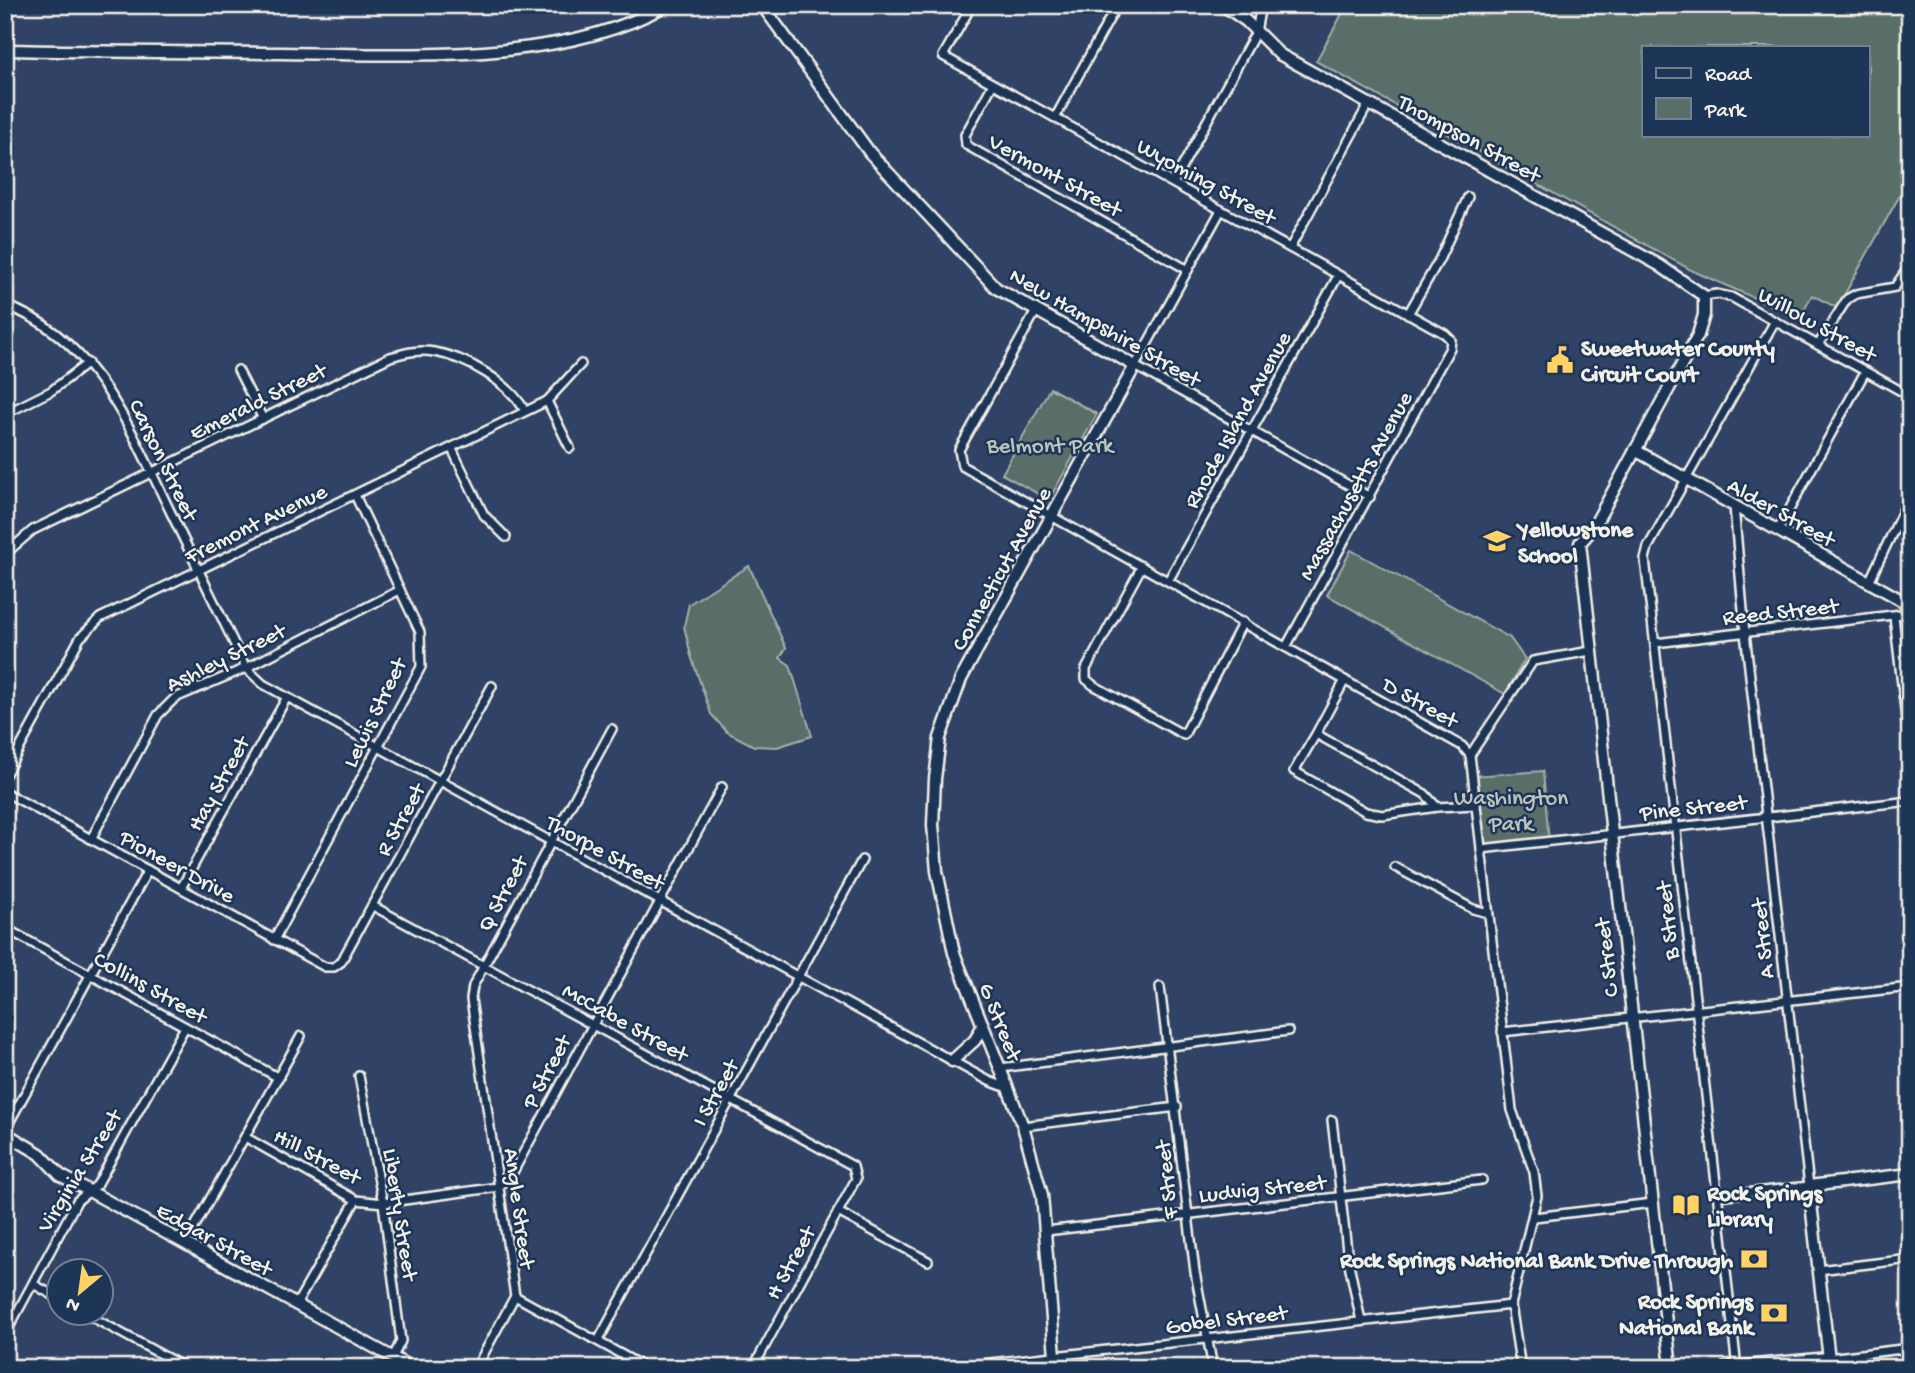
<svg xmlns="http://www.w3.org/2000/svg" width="1915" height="1373" font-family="'Gochi Hand',sans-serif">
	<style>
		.green { fill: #5a6e69; stroke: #a7b0a8; stroke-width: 2; fill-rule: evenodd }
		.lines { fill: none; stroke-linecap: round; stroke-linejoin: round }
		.street-casing { stroke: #f4f1e8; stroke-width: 12 }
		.secondary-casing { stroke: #f4f1e8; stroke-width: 15 }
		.street { stroke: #1d3557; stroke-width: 7 }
		.secondary { stroke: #1d3557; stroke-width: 10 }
		.labels { text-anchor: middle; stroke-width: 5; stroke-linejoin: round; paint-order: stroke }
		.street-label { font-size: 23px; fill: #f4f1e8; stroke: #1d3557 }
		.poi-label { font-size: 23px; font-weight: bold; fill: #f4f1e8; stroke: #1d3557; text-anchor: start }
		.park-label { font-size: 23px; fill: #bec3bc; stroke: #1d3557 }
	</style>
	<rect width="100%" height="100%" fill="#304265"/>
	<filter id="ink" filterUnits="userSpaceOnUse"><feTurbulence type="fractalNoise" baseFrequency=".0143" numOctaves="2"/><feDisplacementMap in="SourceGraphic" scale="14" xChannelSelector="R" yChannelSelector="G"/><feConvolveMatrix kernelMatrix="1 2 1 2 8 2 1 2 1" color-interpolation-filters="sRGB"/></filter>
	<g filter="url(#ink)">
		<g class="green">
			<path d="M1347,5H1910V177L1837,308L1812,295L1800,318L1693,271L1316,61ZM1644,47H1868V135H1644Z"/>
			<polygon points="1050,388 1097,414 1049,500 1002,474"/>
			<polygon points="1351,550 1510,638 1525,659 1505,694 1327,595"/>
			<polygon points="749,566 786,648 780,658 790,665 812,736 777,747 754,746 727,732 711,714 691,656 684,626 689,604"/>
			<polygon points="1543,771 1549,842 1481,849 1472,776"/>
		</g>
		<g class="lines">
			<defs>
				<g id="street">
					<polyline points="972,5 943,56 1445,334 1451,340 1450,348 1286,647"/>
					<polyline points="993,84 965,135 966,145 1188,270"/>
					<polyline points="1055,118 1117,5"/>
					<polyline points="1173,183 1256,32 1261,5"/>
					<polyline points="1221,210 1135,366 1370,497"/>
					<polyline points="1290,248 1369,103"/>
					<polyline points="1704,296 1717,294 1731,297 1910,396"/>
					<path d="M5,305C97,339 131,431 171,513C196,564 221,616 246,668L263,684L989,1081L1008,1088"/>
					<polyline points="1036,311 959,450 962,466 1462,746 1470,755 1512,1110 1534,1172 1537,1196 1511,1305 1521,1368"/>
					<polyline points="1408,314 1439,260 1468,197"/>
					<polyline points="1818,345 1847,299 1856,294 1895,287 1910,265"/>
					<polyline points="238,370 263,419"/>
					<polyline points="547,401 570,448"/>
					<polyline points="5,414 51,391 88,363"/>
					<polyline points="452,449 484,515 506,537"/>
					<polyline points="1778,530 1865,372"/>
					<path d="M5,554L33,530L390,357C404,353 419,349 434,352C466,357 510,383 525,411"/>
					<polyline points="1142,566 1086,669 1086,679 1093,685 1184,735 1243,622"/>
					<polyline points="1168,581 1338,276"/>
					<polyline points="1869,582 1910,496"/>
					<polyline points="1894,616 1910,753"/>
					<polyline points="1655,643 1910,613"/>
					<polyline points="1316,734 1294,771 1366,812 1382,815 1437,807 1425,794 1316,734 1345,680"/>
					<polyline points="1470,755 1533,661 1591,651"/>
					<polyline points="5,775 80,638 100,618 547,401 581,364"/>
					<polyline points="5,792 325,967 334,967 341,962 492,686"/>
					<polyline points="1437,807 1475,805"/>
					<polyline points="91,839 158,715 175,698 246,668 400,590"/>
					<polyline points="1481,849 1910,801"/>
					<polyline points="1395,867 1473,909 1488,913"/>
					<polyline points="181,888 287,697"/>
					<polyline points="373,906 853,1166 856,1179 753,1368"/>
					<polyline points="5,928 279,1078"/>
					<polyline points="274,940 421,667 420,632 355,495"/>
					<polyline points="1160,987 1195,1272 1213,1368"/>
					<polyline points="1502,1032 1910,987"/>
					<polyline points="1000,1068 1288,1031"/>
					<polyline points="359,1076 383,1203 401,1341 393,1357"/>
					<polyline points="1332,1120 1348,1259 1361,1321"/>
					<polyline points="1023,1126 1177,1107"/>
					<polyline points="5,1130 148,870"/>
					<polyline points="245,1137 356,1200 383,1203 499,1187 512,1174 722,787"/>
					<polyline points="1717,1196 1809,1186 1745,633 1734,506"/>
					<polyline points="838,1212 928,1261"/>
					<polyline points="1534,1217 1653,1203"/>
					<polyline points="1046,1231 1482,1180"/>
					<polyline points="185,1244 301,1036"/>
					<polyline points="1818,1270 1910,1259"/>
					<polyline points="33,1284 60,1299"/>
					<polyline points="515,1296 646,1368"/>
					<polyline points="296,1305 356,1200"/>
					<polyline points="86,1314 186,1368"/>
					<polyline points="5,1335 77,1201 97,1185 185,1027"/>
					<polyline points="598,1341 862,860"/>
					<polyline points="1828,1358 1910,1348"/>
					<polyline points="476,1368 515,1296 471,999 473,986 612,729"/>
					<polyline points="945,1368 1511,1305"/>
					<polyline points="1737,1368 1645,559 1648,547 1775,321"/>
				</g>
				<g id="secondary">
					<polyline points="762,5 870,153 996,288 1135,366 961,679 940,738 935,779 933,825 937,871 954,953 1023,1126 1042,1195 1056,1368"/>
					<polyline points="1223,5 1246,21 1279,54 1659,265 1704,296 1704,315 1698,335 1593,528 1580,543 1671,1368"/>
					<path d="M5,50C97,52 189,52 281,53C399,54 562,66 666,5"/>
					<polyline points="1635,450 1910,605"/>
					<polyline points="952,1061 975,1040 983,1025"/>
					<polyline points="5,1133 40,1154 60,1175 412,1368"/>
					<polyline points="1725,1368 1828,1358"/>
					<polyline points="1830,1368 1809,1186 1910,1174"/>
				</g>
			</defs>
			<use href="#street" class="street-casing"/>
			<use href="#secondary" class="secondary-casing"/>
			<use href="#street" class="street"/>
			<use href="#secondary" class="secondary"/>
		</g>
	</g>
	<defs>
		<symbol id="civic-bare" viewBox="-9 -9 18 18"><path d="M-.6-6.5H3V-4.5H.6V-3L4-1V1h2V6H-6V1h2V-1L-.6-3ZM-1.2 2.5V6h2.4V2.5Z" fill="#ffd166" stroke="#1d3557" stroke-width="2.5" paint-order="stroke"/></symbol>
		<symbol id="school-bare" viewBox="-9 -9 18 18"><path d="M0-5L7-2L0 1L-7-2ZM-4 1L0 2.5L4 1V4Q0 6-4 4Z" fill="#ffd166" stroke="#1d3557" stroke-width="2.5" paint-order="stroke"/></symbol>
		<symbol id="library-bare" viewBox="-9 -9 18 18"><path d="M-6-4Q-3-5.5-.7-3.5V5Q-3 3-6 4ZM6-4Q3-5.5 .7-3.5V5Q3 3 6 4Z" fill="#ffd166" stroke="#1d3557" stroke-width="2.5" paint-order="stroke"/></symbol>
		<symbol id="bank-bare" viewBox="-9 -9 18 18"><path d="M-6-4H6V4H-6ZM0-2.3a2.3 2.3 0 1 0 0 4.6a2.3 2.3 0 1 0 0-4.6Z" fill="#ffd166" stroke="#1d3557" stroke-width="2.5" paint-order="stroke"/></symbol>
	</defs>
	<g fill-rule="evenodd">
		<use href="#civic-bare" x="1541" y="341" width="38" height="38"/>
		<use href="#school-bare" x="1478" y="522" width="38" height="38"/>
		<use href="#library-bare" x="1667" y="1186" width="38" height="38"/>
		<use href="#bank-bare" x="1735" y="1240" width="38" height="38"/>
		<use href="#bank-bare" x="1755" y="1294" width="38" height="38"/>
	</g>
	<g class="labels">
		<g class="street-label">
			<text transform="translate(1470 137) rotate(29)" y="8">Thompson Street</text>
			<text transform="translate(1056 174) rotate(29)" y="8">Vermont Street</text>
			<text transform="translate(1207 180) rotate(29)" y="8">Wyoming Street</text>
			<text transform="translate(1818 323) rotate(29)" y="8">Willow Street</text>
			<text transform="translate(1106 326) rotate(30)" y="8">New Hampshire Street</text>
			<text transform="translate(257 400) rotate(-26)" y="8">Emerald Street</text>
			<text transform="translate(1236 419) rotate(-61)" y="8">Rhode Island Avenue</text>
			<text transform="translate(165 459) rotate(64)" y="8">Carson Street</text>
			<text transform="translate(1354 485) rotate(-61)" y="8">Massachusetts Avenue</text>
			<text transform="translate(1782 511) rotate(29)" y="8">Alder Street</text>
			<text transform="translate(255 522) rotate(-26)" y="8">Fremont Avenue</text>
			<text transform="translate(1000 568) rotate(-61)" y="8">Connecticut Avenue</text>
			<text transform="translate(1780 610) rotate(-6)" y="8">Reed Street</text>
			<text transform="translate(225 656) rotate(-26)" y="8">Ashley Street</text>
			<text transform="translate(1421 701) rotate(29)" y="8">D Street</text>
			<text transform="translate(373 712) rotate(-64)" y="8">Lewis Street</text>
			<text transform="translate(217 783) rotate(-61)" y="8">Hay Street</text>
			<text transform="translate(1693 806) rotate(-6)" y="8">Pine Street</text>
			<text transform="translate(399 819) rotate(-61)" y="8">R Street</text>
			<text transform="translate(606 851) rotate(29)" y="8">Thorpe Street</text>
			<text transform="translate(178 865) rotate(29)" y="8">Pioneer Drive</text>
			<text transform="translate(501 893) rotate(-62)" y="8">Q Street</text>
			<text transform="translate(1666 921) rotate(-96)" y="8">B Street</text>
			<text transform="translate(1761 939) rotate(-96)" y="8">A Street</text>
			<text transform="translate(1605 958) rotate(-97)" y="8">C Street</text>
			<text transform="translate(151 986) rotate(29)" y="8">Collins Street</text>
			<text transform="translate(626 1021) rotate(29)" y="8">McCabe Street</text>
			<text transform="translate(1002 1021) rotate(68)" y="8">G Street</text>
			<text transform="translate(545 1071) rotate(-62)" y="8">P Street</text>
			<text transform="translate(714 1092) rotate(-61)" y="8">I Street</text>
			<text transform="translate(318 1155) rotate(28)" y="8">Hill Street</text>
			<text transform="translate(78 1170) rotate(-58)" y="8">Virginia Street</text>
			<text transform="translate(1165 1180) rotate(-96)" y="8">F Street</text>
			<text transform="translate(1262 1187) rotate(-6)" y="8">Ludvig Street</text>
			<text transform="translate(521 1208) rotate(82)" y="8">Angle Street</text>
			<text transform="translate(402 1214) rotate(81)" y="8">Liberty Street</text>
			<text transform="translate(215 1238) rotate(29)" y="8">Edgar Street</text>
			<text transform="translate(789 1262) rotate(-61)" y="8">H Street</text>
			<text transform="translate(1226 1318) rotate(-7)" y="8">Gobel Street</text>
		</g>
		<g class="poi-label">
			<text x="1581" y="355">Sweetwater County<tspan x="1581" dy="26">Circuit Court</tspan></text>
			<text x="1518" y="536">Yellowstone<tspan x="1518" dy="26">School</tspan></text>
			<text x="1707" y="1200">Rock Springs<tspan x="1707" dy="26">Library</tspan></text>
			<text x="1733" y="1267" text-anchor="end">Rock Springs National Bank Drive Through</text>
			<text x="1753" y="1308" text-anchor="end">Rock Springs<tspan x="1753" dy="26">National Bank</tspan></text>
		</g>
		<g class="park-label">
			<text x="1050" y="452">Belmont Park</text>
			<text x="1511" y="804">Washington<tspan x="1511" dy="26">Park</tspan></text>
		</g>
	</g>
	<rect width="1915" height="1373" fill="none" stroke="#1d3557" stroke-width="28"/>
	<rect x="14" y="14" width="1887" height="1345" fill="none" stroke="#f4f1e8" stroke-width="2.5" filter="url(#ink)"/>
	<rect x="1642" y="46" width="228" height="91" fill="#1d3557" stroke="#738091" stroke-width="2"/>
	<rect x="1656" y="68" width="35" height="10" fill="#1d3557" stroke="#738091" stroke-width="2"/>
	<text x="1705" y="80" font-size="21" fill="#f4f1e8">Road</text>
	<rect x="1656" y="98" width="35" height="21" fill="#5a6e69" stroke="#738091" stroke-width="2"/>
	<text x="1705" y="116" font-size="21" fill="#f4f1e8">Park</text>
	<g transform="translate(80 1292) rotate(209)"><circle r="33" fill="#1d3557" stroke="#738091" stroke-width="2"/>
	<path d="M0-5L12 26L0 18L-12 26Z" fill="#ffd166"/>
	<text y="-10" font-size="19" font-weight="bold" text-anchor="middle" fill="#f4f1e8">N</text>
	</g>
</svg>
